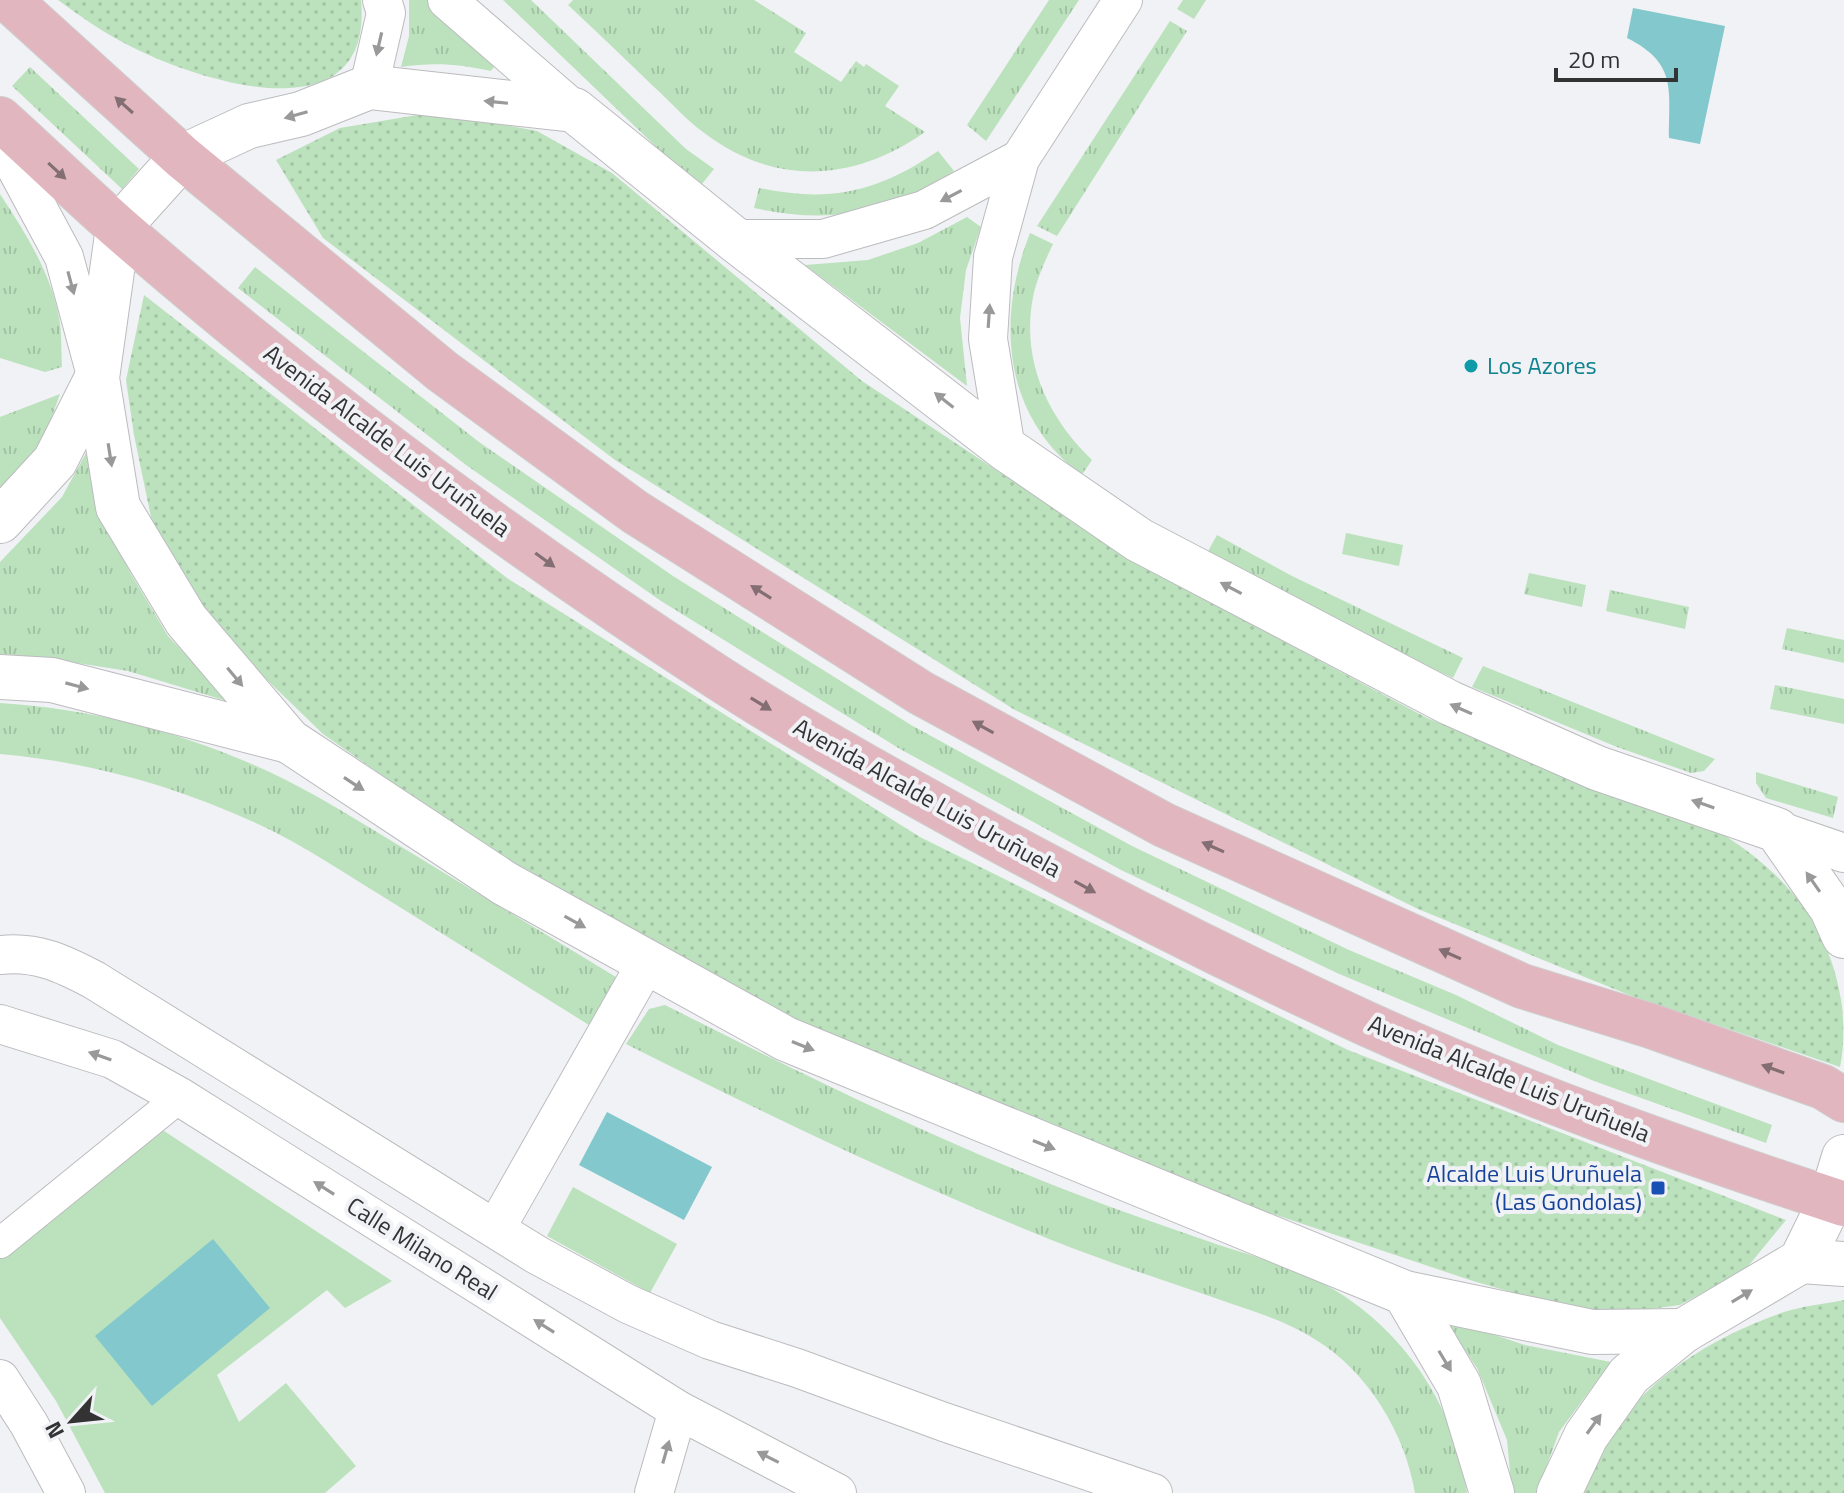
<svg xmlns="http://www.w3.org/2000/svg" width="1844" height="1493" font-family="'Titillium Web',sans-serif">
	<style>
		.grass { fill: url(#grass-tufts) }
		.park { fill: url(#park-dots) }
		.garden { fill: #bbe2bd }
		.water { fill: #82c8cd }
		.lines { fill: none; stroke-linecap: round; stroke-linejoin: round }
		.pedestrian-casing { stroke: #bcbcbf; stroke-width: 32 }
		.minor-casing { stroke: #bcbcbf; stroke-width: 40 }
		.tertiary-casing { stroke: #bcbcbf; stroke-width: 46 }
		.primary-casing { stroke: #cecece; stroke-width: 46 }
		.pedestrian { stroke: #fff; stroke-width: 30 }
		.minor { stroke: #fff; stroke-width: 38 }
		.tertiary { stroke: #fff; stroke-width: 44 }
		.primary { stroke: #e2b6bf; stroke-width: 44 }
		.oneway { fill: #99999a }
		.oneway2 { fill: #826e73 }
		.culture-dot { fill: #0f9aa8; stroke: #f1f2f5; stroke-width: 3 }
		.transit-dot { fill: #1a4fb4; stroke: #f1f2f5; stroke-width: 3 }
		.labels { text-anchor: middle; stroke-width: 8; stroke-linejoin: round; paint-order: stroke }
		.culture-label { font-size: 24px; fill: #0d838f; stroke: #f1f2f5; text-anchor: start }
		.street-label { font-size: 24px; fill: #333334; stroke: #f1f2f5 }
		.transit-label { font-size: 24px; fill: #164399; stroke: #f1f2f5; text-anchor: end }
	</style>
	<defs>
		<pattern id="grass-tufts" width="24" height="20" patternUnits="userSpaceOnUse" patternTransform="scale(2)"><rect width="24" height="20" fill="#bbe2bd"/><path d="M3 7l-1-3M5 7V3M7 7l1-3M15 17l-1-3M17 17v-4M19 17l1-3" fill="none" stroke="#a1c2a3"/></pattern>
		<pattern id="park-dots" width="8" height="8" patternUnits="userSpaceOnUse" patternTransform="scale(2)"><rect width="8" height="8" fill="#bbe2bd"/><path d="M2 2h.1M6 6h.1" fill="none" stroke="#a1c2a3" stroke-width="1.8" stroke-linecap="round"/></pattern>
	</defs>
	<rect width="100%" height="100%" fill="#f1f2f5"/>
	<g class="grass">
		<path d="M409,0H430L496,64L491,71C460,64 433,62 401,67L409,36Z"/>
		<polygon points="503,0 531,0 686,149 714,169 702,184 672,162"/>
		<path d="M573,0H754L806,33L794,52L841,82L856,61L864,67L866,64L899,86L885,106L925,132C854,182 774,187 703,132C685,119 670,101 653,86C625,59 597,32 568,5Z"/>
		<polygon points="1049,0 1079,0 986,141 967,125"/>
		<polygon points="1183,0 1206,0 1194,19 1177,9"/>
		<polygon points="1170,21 1187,31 1057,236 1037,226"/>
		<polygon points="30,67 139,169 122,189 12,86"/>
		<path d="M938,151L954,171C886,213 833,225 754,208L759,188C830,203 878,192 938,151Z"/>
		<path d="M0,194C25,232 50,271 59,317C62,333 61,351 62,367L45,372L0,358Z"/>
		<polygon points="967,217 981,227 966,270 960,318 967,386 805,265 868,260 918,243"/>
		<path d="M1030,233L1053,244C1045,261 1037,278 1033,297C1021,360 1047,417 1092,460L1081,476C1066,462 1050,448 1039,430C1000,371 1005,296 1030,233Z"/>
		<polygon points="255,267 479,442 673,576 911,725 1132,846 1349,950 1456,995 1558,1045 1772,1125 1766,1143 1594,1081 1337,973 1121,870 900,749 661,601 466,465 238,288"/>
		<polygon points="60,394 41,447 0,500 0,417"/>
		<polygon points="86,453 99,507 131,574 168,636 230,702 128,671 39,657 0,654 0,562 62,497"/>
		<polygon points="1346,533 1403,545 1399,566 1342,554"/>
		<polygon points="1217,535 1292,576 1463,658 1453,678 1355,633 1207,553"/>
		<polygon points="1529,573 1586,585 1582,607 1524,594"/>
		<polygon points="1610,590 1689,607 1685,629 1606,611"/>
		<polygon points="1787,628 1844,640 1844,663 1782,649"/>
		<polygon points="1483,666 1715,759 1704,771 1691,773 1617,747 1472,687"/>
		<polygon points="1775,685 1844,699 1844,724 1770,709"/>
		<path d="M0,703C98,709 198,736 286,780C333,804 378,833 423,860C487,899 552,938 616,977L621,994L597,1030C528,987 459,944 390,901C347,875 304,845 258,824C176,786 90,762 0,754Z"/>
		<polygon points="1756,772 1838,797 1833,818 1766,798 1756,783"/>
		<path d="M665,1005C798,1072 932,1138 1071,1192C1120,1211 1170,1228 1219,1245C1263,1259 1309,1272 1347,1298C1413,1343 1457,1415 1467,1493H1415C1405,1433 1368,1372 1316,1340C1285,1320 1249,1310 1215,1298C1160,1279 1104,1261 1049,1239C905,1181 765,1114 626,1044L649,1009Z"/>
		<polygon points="1443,1318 1525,1345 1611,1362 1559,1432 1537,1493 1512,1493 1507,1440 1477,1368"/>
	</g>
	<g class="park">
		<path d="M58,0H361C374,138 200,82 130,46C104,33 81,17 58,0Z"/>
		<path d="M435,112L537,131L612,173L862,381L1133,561L1427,718L1724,835C1789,877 1831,928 1842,1006C1844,1026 1844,1049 1840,1067L1629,995L1418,909L1015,710L615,460L323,238L276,160L340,128Z"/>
		<polygon points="144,295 507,578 920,837 1348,1050 1786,1220 1745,1270 1680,1305 1597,1316 1476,1282 1168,1179 859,1054 497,856 323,734 202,617 152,522 134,435 126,380"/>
		<path d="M1844,1300V1493H1583C1590,1477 1597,1459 1606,1443C1644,1378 1714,1336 1784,1312C1803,1306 1824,1304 1844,1300Z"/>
	</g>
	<g class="garden">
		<polygon points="158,1127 392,1281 345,1308 327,1290 217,1375 239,1422 286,1383 356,1466 325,1493 105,1493 56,1401 0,1318 0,1259"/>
		<polygon points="573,1187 677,1244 650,1293 547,1236"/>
	</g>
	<g class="water">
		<path d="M1633,8L1725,26L1700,144L1669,138C1669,89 1677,63 1627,38Z"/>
		<polygon points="607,1112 712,1167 684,1220 579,1165"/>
		<polygon points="213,1239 270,1308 152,1406 95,1336"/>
	</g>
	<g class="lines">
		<defs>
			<polyline id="pedestrian" points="0,1243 180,1097"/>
			<g id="minor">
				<polyline points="447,0 574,110"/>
				<polyline points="369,87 386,13 382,0"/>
				<polyline points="0,138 64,257 96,375"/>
				<polyline points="734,239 823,239 924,210 1020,159"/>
				<polyline points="1006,449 988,339 993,257 1020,159 1123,0"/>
				<polyline points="1777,830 1844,853"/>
				<path d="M0,955C36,951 62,963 94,980L537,1255L628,1304L710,1340L797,1368L944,1422L1153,1493"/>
				<polyline points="0,1024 112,1059 180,1097 678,1410 837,1493"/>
				<polyline points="496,1228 647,962"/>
				<polyline points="0,1379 29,1424 66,1493"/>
				<polyline points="654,1493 678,1410"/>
			</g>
			<g id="tertiary">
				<polyline points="0,521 55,461 97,378"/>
				<polyline points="0,677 52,680 289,741"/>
				<polyline points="1801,1261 1844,1264"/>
				<polyline points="1405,1293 1459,1385 1492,1493"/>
				<polyline points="1683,1331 1592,1332 1405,1293 786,1039 504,883 289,741 186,620 118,507 97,378 118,228 182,157 249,126 301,114 369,87 574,110 734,239 1006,449 1139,540 1450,703 1597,768 1777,830 1832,909 1844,936"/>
				<polyline points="1559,1493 1586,1436 1629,1375 1683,1331 1801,1261 1831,1200 1844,1157"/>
			</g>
			<g id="primary">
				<polyline points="9,0 182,157 442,371 635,512 921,693 1164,825 1522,986 1651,1026 1823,1087 1844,1100"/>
				<path d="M0,119C40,155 79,193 120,229C307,392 509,542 717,677C802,732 891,781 980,830C1107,899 1236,964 1367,1024C1521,1094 1683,1151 1844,1204"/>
			</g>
		</defs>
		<use href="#pedestrian" class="pedestrian-casing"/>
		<use href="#minor" class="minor-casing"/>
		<use href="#tertiary" class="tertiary-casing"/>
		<use href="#primary" class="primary-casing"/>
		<use href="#pedestrian" class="pedestrian"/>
		<use href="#minor" class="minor"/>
		<use href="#tertiary" class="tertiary"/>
		<use href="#primary" class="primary"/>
	</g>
	<defs><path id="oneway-solid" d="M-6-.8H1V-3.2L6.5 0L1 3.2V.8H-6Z" transform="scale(2)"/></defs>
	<g class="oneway">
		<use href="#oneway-solid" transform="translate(379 44) rotate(103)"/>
		<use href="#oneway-solid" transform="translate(496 102) rotate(-174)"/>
		<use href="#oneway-solid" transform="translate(296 115) rotate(164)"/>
		<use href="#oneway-solid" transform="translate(951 196) rotate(152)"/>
		<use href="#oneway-solid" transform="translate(71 283) rotate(75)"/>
		<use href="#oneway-solid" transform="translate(989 316) rotate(-86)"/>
		<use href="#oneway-solid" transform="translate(944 400) rotate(-142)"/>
		<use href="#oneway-solid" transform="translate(110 455) rotate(81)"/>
		<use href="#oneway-solid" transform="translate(1231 588) rotate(-152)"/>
		<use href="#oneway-solid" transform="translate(235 677) rotate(50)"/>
		<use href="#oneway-solid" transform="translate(77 686) rotate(15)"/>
		<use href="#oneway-solid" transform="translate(1461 709) rotate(-156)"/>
		<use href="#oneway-solid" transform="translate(354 784) rotate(33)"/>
		<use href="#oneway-solid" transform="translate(1703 804) rotate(-161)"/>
		<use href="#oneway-solid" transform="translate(1813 882) rotate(-125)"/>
		<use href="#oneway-solid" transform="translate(575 922) rotate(29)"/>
		<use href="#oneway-solid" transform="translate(803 1046) rotate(22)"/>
		<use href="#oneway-solid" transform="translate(100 1056) rotate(-161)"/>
		<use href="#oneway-solid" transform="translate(1044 1145) rotate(22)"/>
		<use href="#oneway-solid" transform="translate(324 1188) rotate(-148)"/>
		<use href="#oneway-solid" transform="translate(1742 1296) rotate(-31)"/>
		<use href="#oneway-solid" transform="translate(544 1326) rotate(-148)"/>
		<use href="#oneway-solid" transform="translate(1445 1361) rotate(59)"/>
		<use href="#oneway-solid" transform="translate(1594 1424) rotate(-54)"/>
		<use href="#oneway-solid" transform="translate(666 1452) rotate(-74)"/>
		<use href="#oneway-solid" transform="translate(768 1457) rotate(-153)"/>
	</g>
	<g class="oneway2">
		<use href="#oneway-solid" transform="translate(124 105) rotate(-138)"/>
		<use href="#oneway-solid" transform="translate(57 171) rotate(43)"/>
		<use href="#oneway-solid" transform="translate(545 560) rotate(36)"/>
		<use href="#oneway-solid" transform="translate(761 592) rotate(-148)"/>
		<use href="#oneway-solid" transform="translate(761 704) rotate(31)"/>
		<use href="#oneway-solid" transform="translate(983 727) rotate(-151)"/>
		<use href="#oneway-solid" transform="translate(1213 847) rotate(-156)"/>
		<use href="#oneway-solid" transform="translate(1085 887) rotate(29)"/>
		<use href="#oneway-solid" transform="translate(1450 954) rotate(-156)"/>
		<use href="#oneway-solid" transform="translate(1773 1069) rotate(-160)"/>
	</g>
	<circle class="culture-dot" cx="1471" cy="366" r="8"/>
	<rect class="transit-dot" x="1650" y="1180" width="16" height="16" rx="4"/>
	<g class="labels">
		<g class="culture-label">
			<text x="1487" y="374">Los Azores</text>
		</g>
		<g class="street-label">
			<text transform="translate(387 441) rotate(37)" y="8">Avenida Alcalde Luis Uruñuela</text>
			<text transform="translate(927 798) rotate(29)" y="8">Avenida Alcalde Luis Uruñuela</text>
			<text transform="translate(1509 1079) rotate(22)" y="8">Avenida Alcalde Luis Uruñuela</text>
			<text transform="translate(422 1249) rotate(32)" y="8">Calle Milano Real</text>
		</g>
		<g class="transit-label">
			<text x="1642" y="1182">Alcalde Luis Uruñuela<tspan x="1642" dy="28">(Las Gondolas)</tspan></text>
		</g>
	</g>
	<g transform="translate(72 1421) rotate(243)" stroke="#f1f2f5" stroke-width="6" paint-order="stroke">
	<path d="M0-6L14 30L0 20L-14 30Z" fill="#333334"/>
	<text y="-12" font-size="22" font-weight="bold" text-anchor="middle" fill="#333334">N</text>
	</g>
	<path d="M1556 68v12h120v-12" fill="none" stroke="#333334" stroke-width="4"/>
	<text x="1568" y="68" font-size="24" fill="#333334" stroke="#f1f2f5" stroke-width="6" paint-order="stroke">20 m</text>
</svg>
